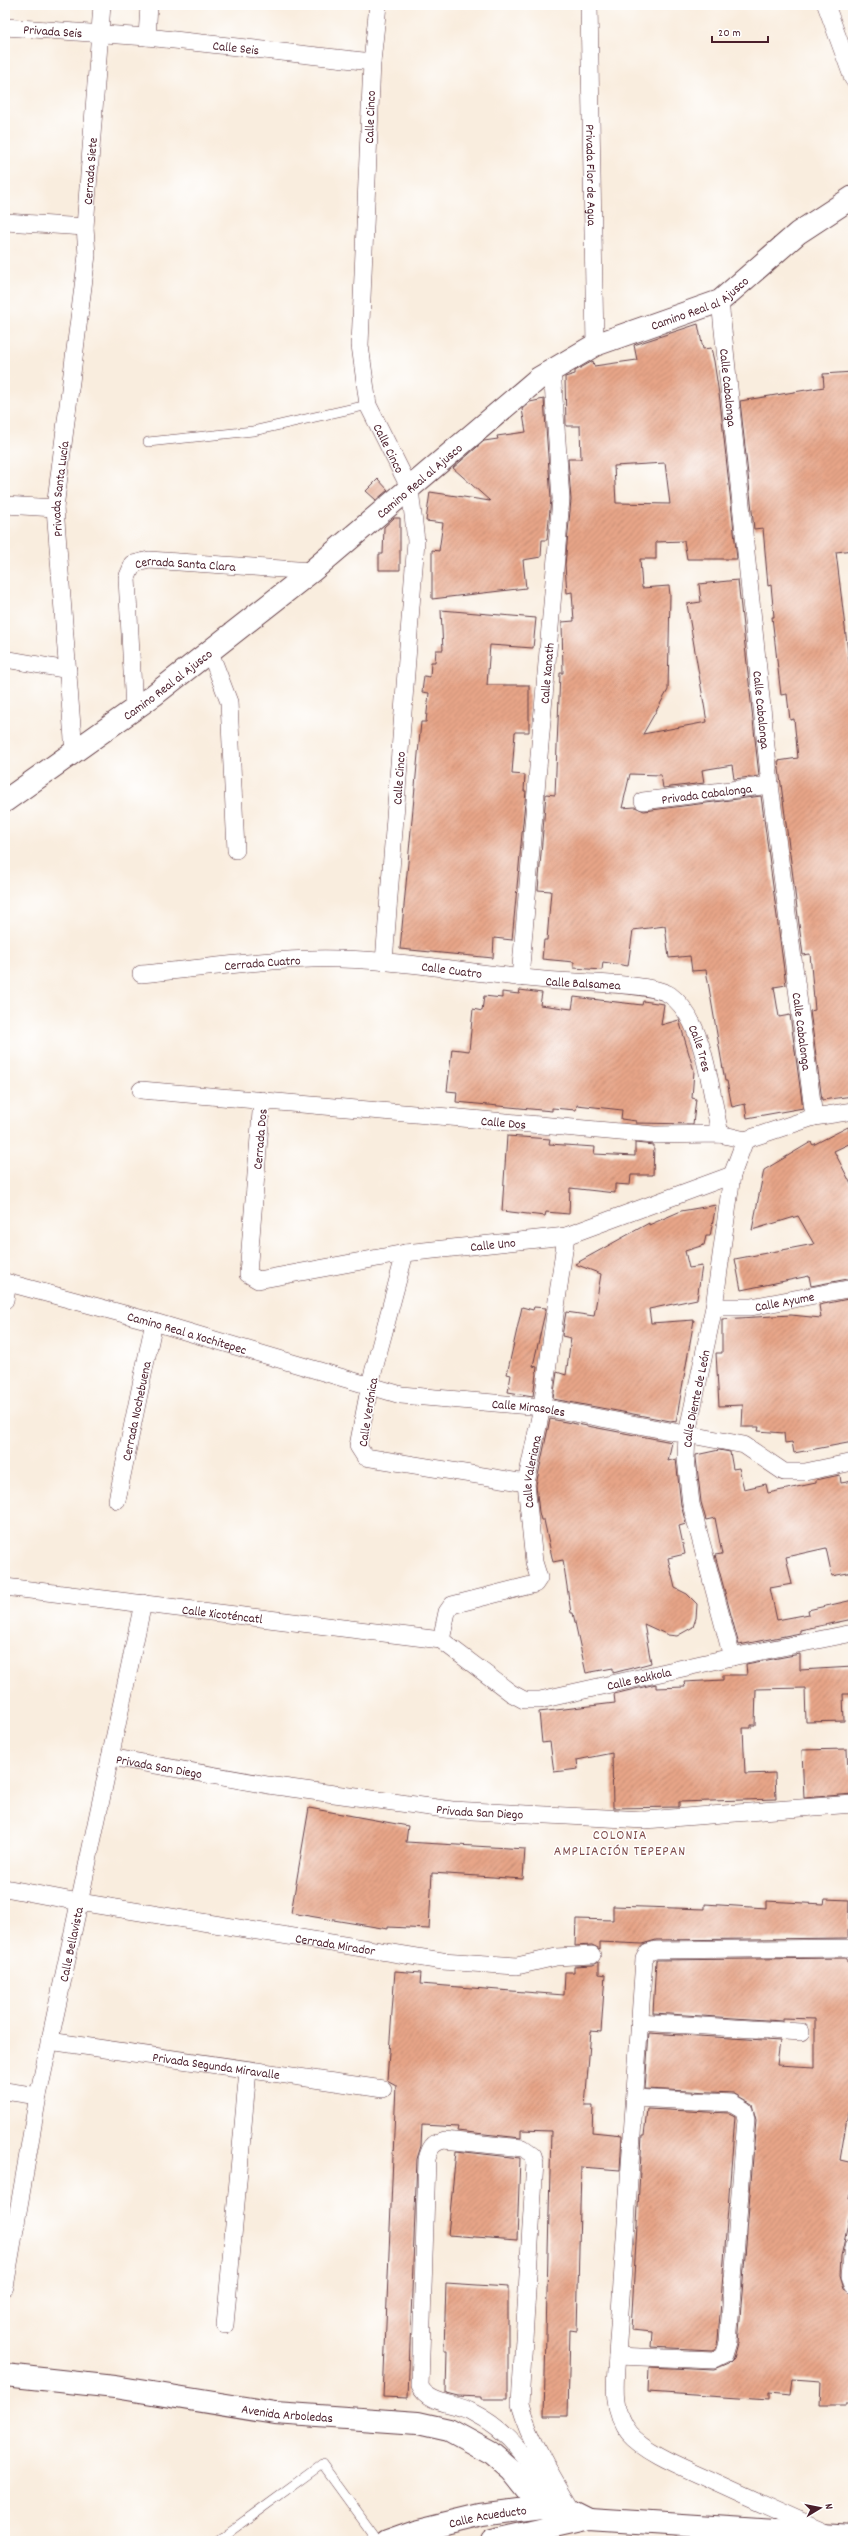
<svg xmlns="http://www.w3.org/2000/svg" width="858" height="2546" font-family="Dekko,sans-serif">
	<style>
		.building { fill: url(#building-hatch); fill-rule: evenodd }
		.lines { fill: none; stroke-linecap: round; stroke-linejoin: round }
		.lane-casing { stroke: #643e46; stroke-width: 10 }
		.street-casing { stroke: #643e46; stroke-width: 18 }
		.secondary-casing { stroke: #643e46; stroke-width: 24 }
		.lane { stroke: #fff; stroke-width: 9 }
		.street { stroke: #fff; stroke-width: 17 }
		.secondary { stroke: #fff; stroke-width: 22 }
		.labels { text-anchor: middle; stroke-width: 3; stroke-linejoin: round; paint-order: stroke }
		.street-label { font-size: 13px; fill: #4a1f2b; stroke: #fff }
		.neighbourhood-label { font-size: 14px; letter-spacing: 1px; fill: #814e4c; stroke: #fff }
	</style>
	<defs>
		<pattern id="building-hatch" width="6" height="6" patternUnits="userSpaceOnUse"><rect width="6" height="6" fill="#e7a588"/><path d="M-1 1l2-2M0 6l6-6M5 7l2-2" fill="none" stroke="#bd866f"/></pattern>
	</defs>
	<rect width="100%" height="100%" fill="#fff"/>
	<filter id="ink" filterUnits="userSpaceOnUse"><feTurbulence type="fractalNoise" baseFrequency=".025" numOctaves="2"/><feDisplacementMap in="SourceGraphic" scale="8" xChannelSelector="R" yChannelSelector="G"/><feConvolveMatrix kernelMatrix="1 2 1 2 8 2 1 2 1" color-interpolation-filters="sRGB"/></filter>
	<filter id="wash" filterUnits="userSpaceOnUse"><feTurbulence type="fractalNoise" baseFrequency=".012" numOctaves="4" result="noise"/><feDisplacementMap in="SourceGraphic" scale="16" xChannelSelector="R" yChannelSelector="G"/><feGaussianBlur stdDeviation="0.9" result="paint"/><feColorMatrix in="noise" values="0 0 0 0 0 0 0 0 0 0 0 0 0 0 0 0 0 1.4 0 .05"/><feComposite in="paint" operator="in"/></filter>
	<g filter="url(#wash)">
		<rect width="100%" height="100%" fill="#f9edde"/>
		<g id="blocks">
			<g class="building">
				<path d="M698,324L703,349L711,348L714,361L720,401L737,559H687L684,541L656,542V559H640L642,588L669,586L670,595L668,690L643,734L707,722L687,604L701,602L699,584L738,580L759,776L734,779L732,765L702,770L704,783L663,788L661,775L630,774L622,808L635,807L644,811L761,796L786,985L774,987L779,1017L790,1015L803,1108L747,1118L745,1104L732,1107L727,1081H725L706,970L692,971L690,956L669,958L665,926L633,930L628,966L603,962L602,970L574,968V962L542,959L544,940H547L551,891L538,890L546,794L555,795L560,673H563L562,622L574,621L572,592L567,593L565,565L571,500L568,459H581L580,426H566L565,377L575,374V371L593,361L594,366L637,360L634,345ZM665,463L670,504L616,503L614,466Z"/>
				<polygon points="853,372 853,550 836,552 853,694 853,773 849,774 853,830 853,1096 822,1100 810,1011 815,1010 810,954 803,955 778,761 798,758 794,719 790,720 787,694 781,695 772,617 774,617 771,585 768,586 763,528 754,529 740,401 824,387 823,374"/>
				<polygon points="544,399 551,499 547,540 542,540 541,557 523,560 526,588 432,599 432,550 439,551 443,523 426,521 430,492 490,501 453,468 484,441 498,439 497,436 526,432 522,409 530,402"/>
				<polygon points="378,479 388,490 376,500 366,491"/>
				<polygon points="394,518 400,518 400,570 379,570 379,554 383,554 384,527"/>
				<polygon points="441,610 536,618 533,648 490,645 487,685 529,685 529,732 515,732 512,774 525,775 524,791 526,791 512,940 494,938 493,958 400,949 421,722 426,722 429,693 422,692 424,676 430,677 431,662 435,662 436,650 443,650"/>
				<polygon points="520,990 542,993 540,1005 572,1009 574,997 642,1005 643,1001 664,1004 661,1025 679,1020 694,1071 692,1098 696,1099 693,1124 636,1123 636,1121 621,1119 622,1110 577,1105 576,1110 552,1108 552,1111 456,1102 457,1092 447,1091 452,1049 469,1051 473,1009 482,1011 484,996 502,998 502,992 519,994"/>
				<polygon points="848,1127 853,1142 834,1151 853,1188 853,1278 811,1286 809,1276 741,1290 735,1259 814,1244 798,1216 752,1230 764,1170 811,1142 813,1145"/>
				<polygon points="507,1136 550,1139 549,1144 595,1147 594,1154 635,1156 635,1143 654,1145 653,1175 631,1175 630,1185 615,1184 615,1193 570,1188 569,1214 546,1212 545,1216 502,1211"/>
				<polygon points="716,1205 710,1236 706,1236 704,1245 685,1251 689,1268 702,1266 697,1299 649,1309 651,1323 694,1320 676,1422 553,1399 557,1372 566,1375 571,1338 562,1336 566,1312 594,1316 601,1274 575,1264 649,1223 649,1225 681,1211"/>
				<polygon points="853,1298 853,1442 794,1453 792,1442 785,1443 784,1433 758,1431 759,1427 742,1427 743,1405 719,1406 716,1353 722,1353 722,1319 791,1315 821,1318 819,1305"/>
				<polygon points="522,1307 533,1310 534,1307 546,1308 533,1366 537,1367 533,1396 508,1392 511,1375 507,1374"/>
				<polygon points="550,1419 672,1442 668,1461 676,1459 681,1505 686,1524 679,1526 685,1554 668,1558 675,1588 687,1594 697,1604 696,1618 693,1627 677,1636 668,1635 644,1624 651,1663 613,1673 613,1668 586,1673 573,1613 571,1613 563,1560 553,1562 544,1520 541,1520 539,1512 536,1485"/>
				<polygon points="719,1450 730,1452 733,1469 739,1468 744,1489 766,1484 768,1493 816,1483 816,1480 840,1475 841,1483 853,1481 853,1572 832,1576 826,1548 786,1557 792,1584 770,1588 777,1620 809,1614 808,1610 853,1600 853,1619 800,1630 800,1633 739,1645 715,1555 722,1554 715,1518 706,1520 701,1502 696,1458 696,1455"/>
				<polygon points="800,1654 800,1670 853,1667 853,1694 843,1694 844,1721 806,1722 805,1688 756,1689 755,1725 751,1725 751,1728 743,1728 745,1774 775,1773 776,1799 679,1802 679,1807 613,1808 612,1753 577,1760 578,1769 554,1772 550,1742 542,1743 539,1712 615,1703 614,1694 656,1684 656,1688 685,1687 684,1682 723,1680 723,1675 747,1675 746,1664"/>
				<polygon points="847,1749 848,1774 853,1774 853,1794 804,1798 802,1750"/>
				<polygon points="309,1808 408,1826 406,1842 525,1849 523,1879 432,1873 429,1929 388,1927 388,1929 291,1913"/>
				<polygon points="825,1899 849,1900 848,1938 656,1940 642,1944 600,1942 600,1949 592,1945 575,1946 576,1919 613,1920 613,1906 705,1909 705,1904 766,1908 766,1901 824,1904"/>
				<polygon points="847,1958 847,1962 853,1961 853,2083 840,2160 853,2163 853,2183 849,2199 853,2200 841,2257 840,2276 844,2289 853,2295 853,2403 846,2403 846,2405 820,2405 821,2381 793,2379 791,2395 769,2393 769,2400 648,2392 649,2367 714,2370 728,2364 734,2358 738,2343 756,2120 752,2104 733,2093 645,2089 649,2033 780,2041 777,2065 815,2067 815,2019 782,2018 782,2021 653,2013 656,1960"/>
				<polygon points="599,1962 599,1974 605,1975 601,2032 591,2031 585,2106 593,2106 592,2132 622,2135 620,2170 581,2167 577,2331 570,2330 568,2416 544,2416 551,2131 521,2130 521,2138 457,2131 458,2127 422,2125 421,2146 417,2159 408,2398 383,2397 396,2085 387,2080 395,1971 421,1973 420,1984 564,1995 565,1972 574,1972 574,1966 593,1965"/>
				<polygon points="647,2109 729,2113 735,2116 718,2340 716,2348 712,2350 651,2347 652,2332 631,2330 642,2136 644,2136"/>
				<polygon points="456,2151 520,2158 517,2240 448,2235"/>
				<polygon points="446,2283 508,2287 508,2399 481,2399 481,2397 458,2396 446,2393 447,2351 444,2351"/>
			</g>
		</g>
	</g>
	<g filter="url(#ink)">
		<use href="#blocks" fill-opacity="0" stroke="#643e46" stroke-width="1"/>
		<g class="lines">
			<defs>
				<g id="lane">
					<polyline points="148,442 253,431 368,405"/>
					<polyline points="217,2541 322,2464 378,2541"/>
				</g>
				<g id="street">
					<path id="s1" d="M378,5L372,62L360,345L368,405L410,489L416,541L384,962"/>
					<path id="s2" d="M589,5L595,345"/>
					<polyline points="826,5 853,79"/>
					<path id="s3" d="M5,27L147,37L372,62"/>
					<polyline points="147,37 149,5"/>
					<polyline points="5,222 85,227"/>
					<path id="s4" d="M720,301L770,785L814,1117"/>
					<polyline points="5,505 55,508"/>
					<polyline points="210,652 229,702 236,850"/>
					<polyline points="5,659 68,670"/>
					<path id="s5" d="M134,709L127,578L133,564L149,560L312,571"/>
					<path id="s6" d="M74,752L55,508L87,255L85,227L102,5"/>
					<path id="s7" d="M643,801L770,785"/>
					<path id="s8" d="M141,974C198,969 255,960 312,959C394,957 476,975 558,981C581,983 653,983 670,995C705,1020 711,1094 720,1134"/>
					<path id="s9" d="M520,978L561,499L552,369"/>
					<path id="s10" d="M141,1090L654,1135L720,1134L745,1140"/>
					<path id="s11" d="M262,1100L248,1274L258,1280L405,1253L566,1236L732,1175"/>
					<polyline points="745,1140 814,1117 853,1111"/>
					<polyline points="405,1253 370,1384 358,1446 365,1457 526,1483"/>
					<path id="s12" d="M5,1282L154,1322L401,1395L542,1407L744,1445L784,1472H805L853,1462"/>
					<polyline points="5,1300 8,1283"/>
					<path id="s13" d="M714,1307H751L853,1288"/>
					<path id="s14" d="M117,1500L154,1322"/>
					<path id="s15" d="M5,1587L441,1640L511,1693L524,1700H540L732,1657L853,1633"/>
					<path id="s16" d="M441,1640L447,1612L452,1605L535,1584L539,1578L534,1562L526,1483L542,1407L566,1236"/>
					<path id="s17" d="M732,1657L691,1504L686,1458L687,1434L714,1307L732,1175L745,1140"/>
					<path id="s18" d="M110,1757L268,1785L452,1810L645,1820L853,1804"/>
					<path id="s19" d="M5,1888L79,1902L442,1961L517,1966L556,1957L592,1955"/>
					<polyline points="639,2022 801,2032"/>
					<path id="s20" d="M49,2041L383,2089"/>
					<polyline points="5,2091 38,2096"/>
					<polyline points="853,2246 850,2277 853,2285"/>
					<path id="s21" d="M5,2287L38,2096L143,1603"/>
					<polyline points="225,2325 248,2070"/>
					<polyline points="617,2356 714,2360 724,2355 728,2342 746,2119 744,2110 732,2103 635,2098"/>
					<path d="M555,2507C535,2466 512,2432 470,2411C454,2403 427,2403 420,2386L427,2159C430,2148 432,2143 444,2140L523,2148L533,2155L535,2163L534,2178L520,2404C530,2440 554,2480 573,2511"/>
					<path d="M824,2531C787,2515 750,2498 713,2481C688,2469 647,2454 629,2433C611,2412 615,2381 617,2356L644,1959L648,1952L656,1950L853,1948"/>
				</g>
				<g id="secondary">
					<path id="s22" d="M5,801L154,695L312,571L539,378L595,345L720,301L798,233L853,197"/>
					<path id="s23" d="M5,2375L115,2387L275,2413L418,2423L449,2430L491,2453L512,2471L541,2507"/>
					<path id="s24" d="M387,2541L415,2531L481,2515L541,2507L573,2511L589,2519"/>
					<polyline points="491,2541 589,2519 853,2536"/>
				</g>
			</defs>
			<use href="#lane" class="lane-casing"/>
			<use href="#street" class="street-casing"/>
			<use href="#secondary" class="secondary-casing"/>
			<use href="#lane" class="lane"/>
			<use href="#street" class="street"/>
			<use href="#secondary" class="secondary"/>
		</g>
	</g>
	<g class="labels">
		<g class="street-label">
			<text dy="5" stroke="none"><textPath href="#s3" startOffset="48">Privada Seis</textPath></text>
			<text dy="5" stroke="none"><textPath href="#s3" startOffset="232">Calle Seis</textPath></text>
			<text transform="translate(369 117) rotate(-88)" y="5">Calle Cinco</text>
			<text dy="5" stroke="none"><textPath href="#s6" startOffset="584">Cerrada Siete</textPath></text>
			<text dy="5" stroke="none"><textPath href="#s2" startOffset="170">Privada Flor de Agua</textPath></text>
			<text dy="5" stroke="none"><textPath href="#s22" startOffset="860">Camino Real al Ajusco</textPath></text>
			<text dy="5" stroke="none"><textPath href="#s4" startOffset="87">Calle Cabalonga</textPath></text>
			<text dy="5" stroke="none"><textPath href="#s1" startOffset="449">Calle Cinco</textPath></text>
			<text dy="5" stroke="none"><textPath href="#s22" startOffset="524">Camino Real al Ajusco</textPath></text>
			<text dy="5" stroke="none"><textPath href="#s6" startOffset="264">Privada Santa Lucía</textPath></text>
			<text dy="5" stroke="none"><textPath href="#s5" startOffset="199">Cerrada Santa Clara</textPath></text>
			<text dy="5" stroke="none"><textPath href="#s9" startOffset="306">Calle Xanath</textPath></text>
			<text dy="5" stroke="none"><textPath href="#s22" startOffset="200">Camino Real al Ajusco</textPath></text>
			<text dy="5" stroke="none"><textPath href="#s4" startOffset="411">Calle Cabalonga</textPath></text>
			<text transform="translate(398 778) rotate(-86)" y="5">Calle Cinco</text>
			<text dy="5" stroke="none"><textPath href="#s7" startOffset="64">Privada Cabalonga</textPath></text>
			<text dy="5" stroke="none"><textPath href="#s8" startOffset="122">Cerrada Cuatro</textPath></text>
			<text dy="5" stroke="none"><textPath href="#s8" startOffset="312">Calle Cuatro</textPath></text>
			<text dy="5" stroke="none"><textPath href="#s8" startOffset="444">Calle Balsamea</textPath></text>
			<text dy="5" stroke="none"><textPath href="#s4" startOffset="735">Calle Cabalonga</textPath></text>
			<text dy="5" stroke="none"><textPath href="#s8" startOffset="595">Calle Tres</textPath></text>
			<text dy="5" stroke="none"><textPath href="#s10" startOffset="364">Calle Dos</textPath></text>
			<text transform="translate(259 1139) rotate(-85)" y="5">Cerrada Dos</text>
			<text dy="5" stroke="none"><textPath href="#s11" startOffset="424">Calle Uno</textPath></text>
			<text dy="5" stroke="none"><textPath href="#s13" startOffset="71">Calle Ayume</textPath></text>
			<text dy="5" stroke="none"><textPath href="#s12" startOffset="189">Camino Real a Xochitepec</textPath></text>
			<text dy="5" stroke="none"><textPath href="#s17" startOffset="265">Calle Diente de León</textPath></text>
			<text dy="5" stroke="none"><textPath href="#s12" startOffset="540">Calle Mirasoles</textPath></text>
			<text dy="5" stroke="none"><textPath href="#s14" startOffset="91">Cerrada Nochebuena</textPath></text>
			<text transform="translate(367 1412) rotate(-81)" y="5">Calle Verónica</text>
			<text dy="5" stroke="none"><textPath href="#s16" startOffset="238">Calle Valeriana</textPath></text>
			<text dy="5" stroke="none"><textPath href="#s15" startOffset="219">Calle Xicoténcatl</textPath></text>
			<text dy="5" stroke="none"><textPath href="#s15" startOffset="659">Calle Bakkola</textPath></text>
			<text dy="5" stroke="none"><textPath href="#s18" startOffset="50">Privada San Diego</textPath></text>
			<text dy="5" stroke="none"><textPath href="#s18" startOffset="374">Privada San Diego</textPath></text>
			<text dy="5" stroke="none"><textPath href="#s19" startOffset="335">Cerrada Mirador</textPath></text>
			<text dy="5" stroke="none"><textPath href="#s21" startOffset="349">Calle Bellavista</textPath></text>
			<text dy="5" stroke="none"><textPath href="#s20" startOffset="169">Privada Segunda Miravalle</textPath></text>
			<text dy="5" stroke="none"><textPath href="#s23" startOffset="285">Avenida Arboledas</textPath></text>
			<text dy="5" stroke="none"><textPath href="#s24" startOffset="104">Calle Acueducto</textPath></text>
		</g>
		<g class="neighbourhood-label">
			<text x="620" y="1839">COLONIA<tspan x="620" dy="16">AMPLIACIÓN TEPEPAN</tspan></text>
		</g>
	</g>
	<rect width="858" height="2546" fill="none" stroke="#fff" stroke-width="20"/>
	<g transform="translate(820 2508) rotate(80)" stroke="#ffffff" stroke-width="3" paint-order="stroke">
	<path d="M0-3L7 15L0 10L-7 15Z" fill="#4a1f2b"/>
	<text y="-6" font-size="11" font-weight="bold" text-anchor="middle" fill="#4a1f2b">N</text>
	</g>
	<path d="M712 36v6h56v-6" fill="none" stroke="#4a1f2b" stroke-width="2"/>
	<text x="718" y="36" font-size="12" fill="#4a1f2b" stroke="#ffffff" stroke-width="3" paint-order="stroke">20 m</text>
</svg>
